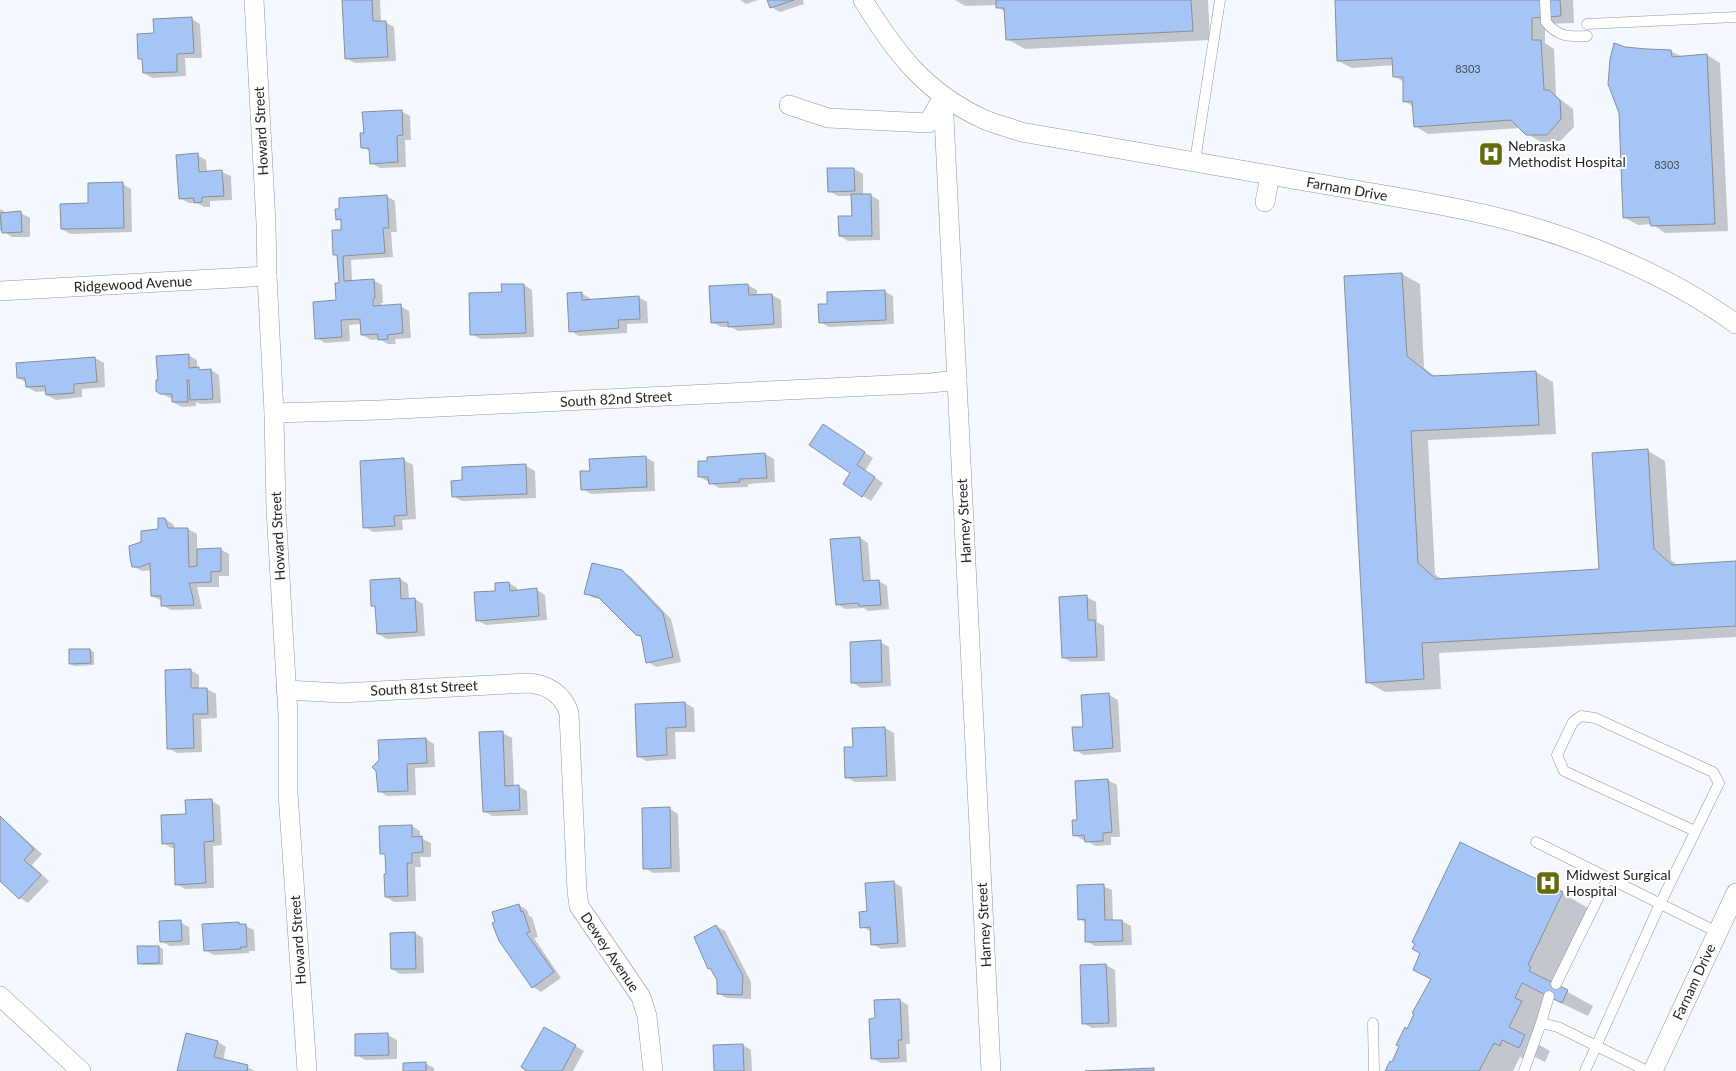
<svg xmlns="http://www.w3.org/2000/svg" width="1736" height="1071" font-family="Lato,sans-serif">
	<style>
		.shadow { fill: #0003 }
		.building { fill: #a4c5f6; stroke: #898d95 }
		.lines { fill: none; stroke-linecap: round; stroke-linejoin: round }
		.lane-casing { stroke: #8f949c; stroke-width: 11 }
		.street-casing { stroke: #8f949c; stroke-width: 20 }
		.lane { stroke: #fff; stroke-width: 10 }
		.street { stroke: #fff; stroke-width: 19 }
		.labels { text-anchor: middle; stroke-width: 4; stroke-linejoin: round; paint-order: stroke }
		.number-label { font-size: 11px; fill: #424c5b }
		.street-label { font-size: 14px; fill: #222427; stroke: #fff }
		.poi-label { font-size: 14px; fill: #222427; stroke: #fff; text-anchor: start }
	</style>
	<rect width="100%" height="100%" fill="#f4f8ff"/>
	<g class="shadow">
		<polygon points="343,0 380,0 381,22 385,22 394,27 396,61 355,63 346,58"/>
		<polygon points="740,0 758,0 746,4"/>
		<polygon points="768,0 803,0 804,4 780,12 771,7"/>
		<polygon points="955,0 1208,0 1210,40 1025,49 1007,39 1006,12 997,7 997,5 965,6"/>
		<polygon points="1336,0 1573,0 1574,23 1545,24 1545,43 1554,49 1556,96 1573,109 1574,127 1560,141 1541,142 1527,134 1521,128 1428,134 1415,126 1414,107 1404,101 1404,82 1394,76 1394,65 1352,68 1338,61"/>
		<polygon points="192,19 200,24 202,58 185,58 186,76 152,78 144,73 143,61 140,59 155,35"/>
		<polygon points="1625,48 1671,51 1682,57 1707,55 1720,63 1728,231 1665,233 1652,224 1638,225 1624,217"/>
		<polygon points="401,111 410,116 411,140 405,140 406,167 380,168 371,163 371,152 362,147 365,134"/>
		<polygon points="197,155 206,160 207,172 222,172 231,176 232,200 210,201 210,207 204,207 197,203 189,203 180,198"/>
		<polygon points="854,169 863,174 863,195 870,195 879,200 880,240 848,241 840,236 853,217 853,196 838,196 829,191"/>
		<polygon points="122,184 131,189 132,232 70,234 62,229 89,204"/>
		<polygon points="386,196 395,201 397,232 391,232 393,257 351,260 352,281 373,280 382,285 383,303 381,303 381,307 400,306 409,311 411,338 395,339 396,344 388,344 379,339 371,340 362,335 362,324 349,325 350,341 325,343 317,338 338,301 340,284 338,256 334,254 342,231 342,222 337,219"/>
		<polygon points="0,209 4,211 4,214 21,213 30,218 30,237 12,237 3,231 0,231"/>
		<polygon points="1402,274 1420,284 1424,368 1436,377 1536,372 1553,382 1556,434 1428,440 1435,574 1442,580 1600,570 1648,451 1665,461 1671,560 1678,566 1736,563 1736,637 1439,653 1441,689 1385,692 1367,682"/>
		<polygon points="524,285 532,290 534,337 480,339 472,334 503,293"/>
		<polygon points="748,285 757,290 757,296 772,295 781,300 782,328 738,331 731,327 721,327 712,322"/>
		<polygon points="884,291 893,296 894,324 829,327 820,322 829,305"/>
		<polygon points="581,293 590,298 590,300 638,297 647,302 648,323 627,324 627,333 579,336 571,331"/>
		<polygon points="188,355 197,360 197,368 204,371 211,370 219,375 221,403 200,404 196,402 196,406 182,407 173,402 173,398 170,398 160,393 159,381"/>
		<polygon points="95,358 104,363 105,387 82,389 82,397 56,400 47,395 47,391 36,392 27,387 27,383 18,378"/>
		<polygon points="832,431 873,458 865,471 883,483 871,501 863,496"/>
		<polygon points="765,454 774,459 775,482 748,484 748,487 719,488 700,477"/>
		<polygon points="645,457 654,462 655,491 591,494 583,489 591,472"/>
		<polygon points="404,460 413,465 416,519 402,520 403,530 373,532 365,527"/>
		<polygon points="526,466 535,471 536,498 462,501 453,496 463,481 463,468"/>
		<polygon points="165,519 173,524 175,529 188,529 197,534 197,550 220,549 229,554 229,576 219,576 219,587 197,587 202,609 171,610 162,605 162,601 152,596 152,570 142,571 133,566 143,543 159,530"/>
		<polygon points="860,538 868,543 871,582 879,581 887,586 889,609 868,611 864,608 845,609 837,604"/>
		<polygon points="622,571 631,577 671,619 681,662 656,667 648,662 642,637 636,634 603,600 594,598 586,593"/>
		<polygon points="400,579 408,584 409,600 415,599 423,604 425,636 387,639 378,634 377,608 372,605"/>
		<polygon points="509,583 517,588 517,591 537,590 545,595 547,620 486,625 477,620 497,592"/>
		<polygon points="1087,597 1096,602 1097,622 1104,626 1105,661 1071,662 1063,657 1060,598"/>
		<polygon points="880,642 889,647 891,686 861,688 853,683"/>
		<polygon points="90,650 94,652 94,665 74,666 70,663"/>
		<polygon points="190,670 199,675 199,689 207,689 216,694 217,718 201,719 202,752 177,753 168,748"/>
		<polygon points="1109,695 1118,700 1121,752 1084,755 1075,750 1085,728"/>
		<polygon points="685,703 694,708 695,732 675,732 676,759 646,761 638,756"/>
		<polygon points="885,728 894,733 896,781 855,782 846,777 854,748 854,729"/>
		<polygon points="503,733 512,738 514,787 518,786 527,791 528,815 492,816 484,811"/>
		<polygon points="426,739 434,744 435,767 415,768 416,795 387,796 379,791"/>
		<polygon points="1108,780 1117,785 1120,837 1111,837 1111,845 1095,846 1086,840 1083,840 1074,835 1079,821"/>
		<polygon points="212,801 220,806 222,845 213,846 214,888 185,889 177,884 175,848 172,848 163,843 187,815"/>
		<polygon points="670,809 678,814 680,872 653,873 645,868"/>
		<polygon points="0,816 42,854 32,865 49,881 28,903 20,898 0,879"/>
		<polygon points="412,826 420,831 420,838 431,843 431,857 420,857 421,867 415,867 416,901 394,902 386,897 387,875 387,856 382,853"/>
		<polygon points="893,882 902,887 906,947 881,949 872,944 872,932 862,927 868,912"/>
		<polygon points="1103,886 1112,890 1113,921 1122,921 1131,926 1132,945 1095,946 1086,941 1086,923 1079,919"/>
		<polygon points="1562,893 1588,908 1553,981 1555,985 1593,1006 1588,1016 1548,997 1534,1042 1550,1051 1545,1062 1529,1054 1526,1060 1520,1057 1513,1071 1386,1071 1392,1063 1432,980 1414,970"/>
		<polygon points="519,905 527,910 529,916 532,917 538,937 534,938 561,978 541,992 533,987"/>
		<polygon points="180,922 189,927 190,945 170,946 161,941"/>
		<polygon points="239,923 254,930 255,951 249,951 249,953 214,955 205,950"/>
		<polygon points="716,926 725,931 751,982 751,999 726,998 718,993 718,980 713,971 709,968 695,938"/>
		<polygon points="415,933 423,938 424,973 400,974 392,969"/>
		<polygon points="159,947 163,949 163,965 143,965 139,963"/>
		<polygon points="1106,965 1115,970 1117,1027 1092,1028 1083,1023 1081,966"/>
		<polygon points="899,1000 908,1005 910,1044 906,1044 907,1062 881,1063 872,1058 877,1019"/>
		<polygon points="544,1028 584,1051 573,1071 530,1071"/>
		<polygon points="388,1035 397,1040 397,1059 365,1060 357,1055"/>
		<polygon points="218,1042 226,1047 223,1061 247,1067 255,1071 178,1071"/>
		<polygon points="743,1045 751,1050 752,1071 716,1071"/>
		<polygon points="425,1063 434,1068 434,1071 405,1071"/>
	</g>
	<g class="building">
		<polygon points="342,0 372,0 373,21 386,21 388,57 345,59"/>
		<polygon points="767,0 794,0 770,8"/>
		<polygon points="996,0 1191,0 1193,31 1006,40 1004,8 996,8"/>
		<polygon points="1335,0 1560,0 1561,16 1532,18 1532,40 1541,40 1544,90 1549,90 1560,100 1561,119 1547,135 1526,135 1511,120 1414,127 1412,101 1403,102 1403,77 1393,77 1392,58 1337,61"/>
		<polygon points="192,17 194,53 177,54 177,72 143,73 142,59 138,59 137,34 154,33 153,19"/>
		<polygon points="1614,43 1625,47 1647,49 1671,50 1672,57 1707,54 1715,224 1651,226 1649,217 1623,218 1619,113 1608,84 1610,59"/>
		<polygon points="402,110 403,135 397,136 398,162 370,164 369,148 361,148 360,133 364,133 362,112"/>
		<polygon points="198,153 199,172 222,170 224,196 202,197 202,202 194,203 194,198 179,199 176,155"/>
		<polygon points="827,168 854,168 855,191 828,192"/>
		<polygon points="123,182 124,228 61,229 60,204 88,203 88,183"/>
		<polygon points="851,194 871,194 872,236 839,236 838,216 852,216"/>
		<polygon points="387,195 389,228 383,228 385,253 343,256 344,281 374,279 375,298 373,299 373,306 401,304 403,333 387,335 388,339 378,340 378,334 361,335 360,319 341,320 342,337 315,339 313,302 336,300 335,283 339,283 337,255 333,255 332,230 341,230 341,219 336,220 335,209 339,209 339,198"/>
		<polygon points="21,211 22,232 2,233 0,213"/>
		<polygon points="1402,273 1407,356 1432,376 1536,371 1539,425 1411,431 1418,563 1436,579 1599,569 1592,453 1648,449 1654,549 1672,565 1736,561 1736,626 1422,643 1424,679 1366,683 1344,276"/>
		<polygon points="501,284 524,284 526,333 470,335 469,293 502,292"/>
		<polygon points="748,284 749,295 772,294 774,324 728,327 728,322 711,323 709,286"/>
		<polygon points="885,290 886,320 819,323 818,304 827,304 827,292"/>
		<polygon points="582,292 582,300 639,296 640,319 618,320 619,328 569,332 567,293"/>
		<polygon points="189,354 189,368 199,367 199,370 211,369 213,399 190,400 189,380 187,380 188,402 172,402 172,394 160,394 156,391 156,380 158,380 156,356"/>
		<polygon points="95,357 97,382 74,384 74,393 46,395 45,386 26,387 25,378 17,378 16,363"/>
		<polygon points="823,424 865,452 857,465 875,477 862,497 843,484 850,473 809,445"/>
		<polygon points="765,453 767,478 739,479 740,482 709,484 708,477 698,477 698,461 707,461 707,457"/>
		<polygon points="646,456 647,487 581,490 580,471 590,471 589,459"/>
		<polygon points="404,458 407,515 394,516 395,526 363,528 360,461"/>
		<polygon points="526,464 527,494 452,497 451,481 462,480 462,467"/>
		<polygon points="158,518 165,518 168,528 188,528 189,567 197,566 197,549 221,548 221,571 211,572 211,582 189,583 193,598 194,605 161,606 161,596 151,596 150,563 140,567 132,567 130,558 129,546 141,542 141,531 158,529"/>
		<polygon points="860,537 863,581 879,580 881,605 859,606 858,603 836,605 830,539"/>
		<polygon points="592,563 622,570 663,613 673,657 646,663 641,636 636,635 598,597 584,594"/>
		<polygon points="400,578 401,599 415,598 417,632 377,634 375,606 371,606 370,580"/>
		<polygon points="509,582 510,591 537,588 539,616 476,621 474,592 495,591 495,583"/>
		<polygon points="1087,595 1088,620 1095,620 1097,657 1062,658 1059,597"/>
		<polygon points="881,640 882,682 851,683 850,642"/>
		<polygon points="69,649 90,649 91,663 69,664"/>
		<polygon points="191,669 191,688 207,688 208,714 193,714 194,748 167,749 165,670"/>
		<polygon points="1109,693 1113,748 1074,751 1072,727 1083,727 1081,695"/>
		<polygon points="685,702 686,727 666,728 667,755 637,757 635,704"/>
		<polygon points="885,727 887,776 845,778 844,747 853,747 852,728"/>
		<polygon points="503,731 505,786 519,785 520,810 483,812 479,732"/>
		<polygon points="426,738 427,763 407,764 408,791 378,792 376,771 372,767 379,760 378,740"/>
		<polygon points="1108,779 1112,832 1103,833 1103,841 1085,842 1084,835 1073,836 1072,820 1077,820 1075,781"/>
		<polygon points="212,799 214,841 204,842 206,883 175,885 174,843 162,844 161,815 186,814 185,800"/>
		<polygon points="670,807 671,868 643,869 642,808"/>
		<polygon points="0,816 34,849 24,860 41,875 19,899 0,881"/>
		<polygon points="412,825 412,837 422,836 423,852 412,853 412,863 407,863 408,896 385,897 384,874 386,874 385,854 380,854 379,826"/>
		<polygon points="1460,842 1563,892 1528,965 1531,967 1529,971 1568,990 1562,1003 1522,983 1515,998 1522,1001 1509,1027 1525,1035 1519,1048 1502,1040 1500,1046 1494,1043 1479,1071 1385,1071 1390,1061 1392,1062 1399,1046 1396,1045 1405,1027 1407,1029 1414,1014 1412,1013 1431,979 1413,970 1420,953 1412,949 1415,944 1412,942"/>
		<polygon points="894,881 898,943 871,945 870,927 860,928 859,912 867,911 865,883"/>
		<polygon points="1104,884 1105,920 1122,920 1123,941 1085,942 1085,919 1078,920 1077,885"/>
		<polygon points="519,904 521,912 523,911 530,932 526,933 554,972 532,988 499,941 492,923 495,922 492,912"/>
		<polygon points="181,920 182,941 160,942 159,921"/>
		<polygon points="239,922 239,924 246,924 247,947 240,947 241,949 204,951 202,924"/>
		<polygon points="716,925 743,976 742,995 717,994 717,980 710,968 708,969 694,937"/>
		<polygon points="415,932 416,969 391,969 390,933"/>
		<polygon points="137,946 159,946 159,963 138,964"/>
		<polygon points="1106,964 1109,1023 1082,1024 1080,965"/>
		<polygon points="900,999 902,1040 898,1040 899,1058 871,1059 869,1019 875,1018 874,1000"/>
		<polygon points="544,1027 576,1045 562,1071 527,1071 521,1067"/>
		<polygon points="186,1033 218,1041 214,1057 248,1065 247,1071 177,1071"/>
		<polygon points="388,1033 389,1055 355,1056 355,1034"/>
		<polygon points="743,1044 744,1071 714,1071 713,1045"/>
		<polygon points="426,1062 426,1071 403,1071 403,1063"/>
		<polygon points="1154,1068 1154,1071 1085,1071"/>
	</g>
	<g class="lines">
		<defs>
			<g id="lane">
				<path d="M1545,0L1546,22C1558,37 1569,37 1587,36"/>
				<polyline points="1587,24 1736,17"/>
				<polyline points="1195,161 1220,0"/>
				<polyline points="1536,842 1717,932"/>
				<polyline points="1556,984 1608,878"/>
				<polyline points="1373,1023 1374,1071"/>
				<polyline points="1541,1023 1549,996"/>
				<polyline points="1524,1071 1541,1023 1558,1027 1647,1071"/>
				<polyline points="1585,1071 1660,904 1719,783 1713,772 1595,718 1581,716 1573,722 1557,755 1564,771 1695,831"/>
			</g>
			<g id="street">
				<polyline points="254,0 266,223 267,276 274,413 276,509 288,715 288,793 307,1071"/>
				<path d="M863,0C895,52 924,91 981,118C993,124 1008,127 1021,132C1125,150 1229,167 1333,186C1388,196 1443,204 1496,217C1577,237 1669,275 1736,324"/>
				<polyline points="943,97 991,1071"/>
				<polyline points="789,105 828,118 928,123 943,97"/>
				<polyline points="1265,202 1270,175"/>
				<polyline points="0,291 267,276"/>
				<polyline points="274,413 379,410 931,383 957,380"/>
				<path d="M286,690L341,693L528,683C547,684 563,694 569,713L577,891L579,906L641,997L647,1016L653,1071"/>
				<polyline points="0,996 81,1071"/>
				<polyline points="1653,1071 1736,893"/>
			</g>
		</defs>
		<use href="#lane" class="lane-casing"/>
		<use href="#street" class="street-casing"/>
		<use href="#lane" class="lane"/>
		<use href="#street" class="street"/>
	</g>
	<defs>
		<symbol id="hospital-square" viewBox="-11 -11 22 22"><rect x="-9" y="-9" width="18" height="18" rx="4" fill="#656a0c" stroke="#fff"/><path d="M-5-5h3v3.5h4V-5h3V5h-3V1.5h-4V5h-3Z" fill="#fff"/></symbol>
	</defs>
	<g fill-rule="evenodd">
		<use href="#hospital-square" x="1477" y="140" width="28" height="28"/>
		<use href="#hospital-square" x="1534" y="869" width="28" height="28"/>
	</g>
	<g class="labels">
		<g class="number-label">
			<text x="1468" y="73">8303</text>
			<text x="1667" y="169">8303</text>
		</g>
		<g class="street-label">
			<text transform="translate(261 131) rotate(-93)" y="5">Howard Street</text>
			<text transform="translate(1347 189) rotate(10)" y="5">Farnam Drive</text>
			<text transform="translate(133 284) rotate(-3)" y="5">Ridgewood Avenue</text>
			<text transform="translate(616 399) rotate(-3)" y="5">South 82nd Street</text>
			<text transform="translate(964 521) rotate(-93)" y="5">Harney Street</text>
			<text transform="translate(278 536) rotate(-93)" y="5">Howard Street</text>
			<text transform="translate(424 688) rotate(-3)" y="5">South 81st Street</text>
			<text transform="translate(984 925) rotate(-93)" y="5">Harney Street</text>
			<text transform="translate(298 940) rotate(-94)" y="5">Howard Street</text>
			<text transform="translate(610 952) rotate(56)" y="5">Dewey Avenue</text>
			<text transform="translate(1694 982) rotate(-65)" y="5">Farnam Drive</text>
		</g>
		<g class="poi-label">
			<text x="1508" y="151">Nebraska<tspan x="1508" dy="16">Methodist Hospital</tspan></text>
			<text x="1566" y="880">Midwest Surgical<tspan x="1566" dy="16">Hospital</tspan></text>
		</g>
	</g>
</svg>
